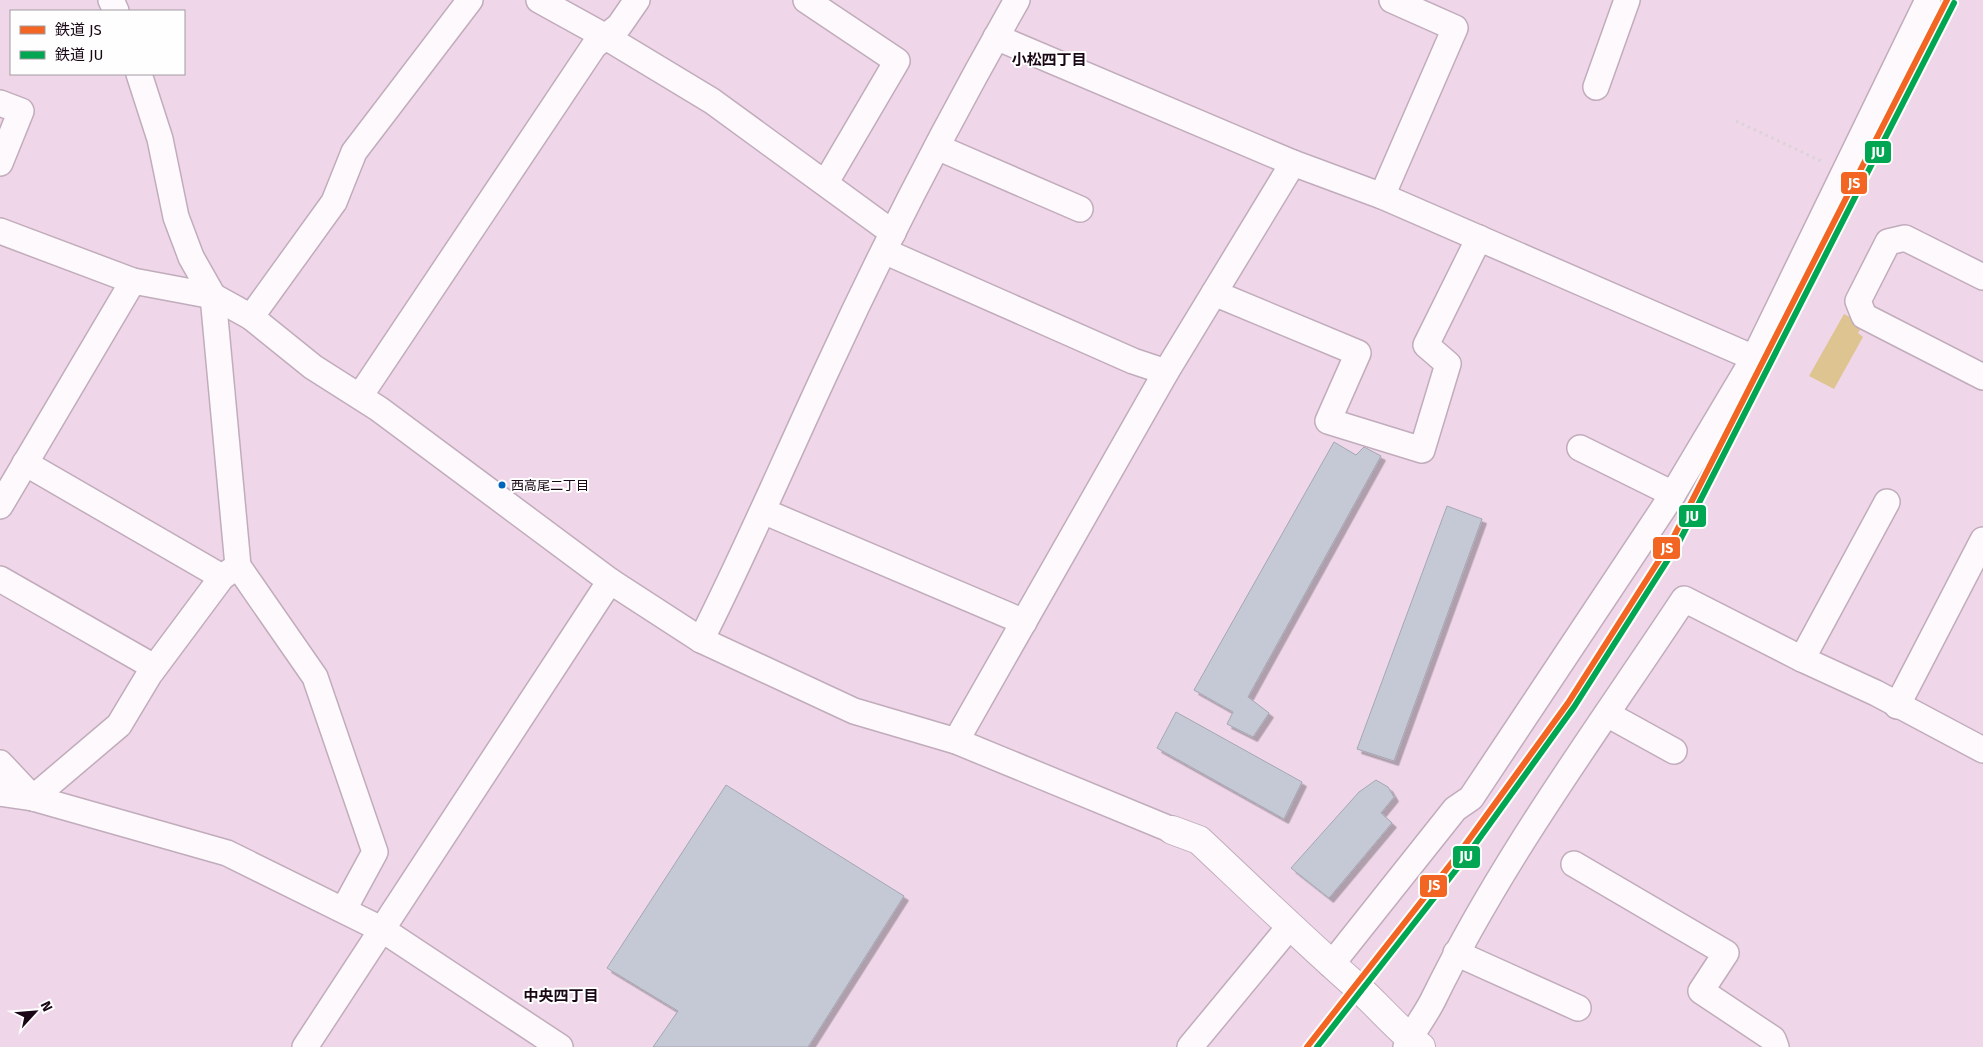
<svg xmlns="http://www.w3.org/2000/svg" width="1983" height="1047" font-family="'Fira Sans','Noto Sans JP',sans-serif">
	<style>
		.green { fill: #ddc490 }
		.building { fill: #c5c9d5; stroke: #a3a7b2; filter: url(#shadow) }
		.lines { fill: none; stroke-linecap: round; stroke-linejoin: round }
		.street-casing { stroke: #c1acbc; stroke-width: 28 }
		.secondary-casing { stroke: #c1acbc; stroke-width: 30 }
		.path { stroke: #dad3d8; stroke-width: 3; stroke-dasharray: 2.5 4; stroke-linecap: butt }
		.street { stroke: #fdf9fc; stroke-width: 25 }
		.secondary { stroke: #fdf9fc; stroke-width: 28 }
		.rail-1-casing { stroke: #fefefe; stroke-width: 10 }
		.rail-2-casing { stroke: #fefefe; stroke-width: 10 }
		.rail-1 { stroke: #f26522; stroke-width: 6 }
		.rail-2 { stroke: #00a651; stroke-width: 6 }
		.bus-dot { fill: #0065bd; stroke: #fefefe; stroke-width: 2 }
		.labels { text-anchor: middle; stroke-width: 4; stroke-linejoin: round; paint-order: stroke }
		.bus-label { font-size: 13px; fill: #190715; stroke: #fefefe; text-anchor: start }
		.neighbourhood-label { font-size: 15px; font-weight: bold; fill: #190715; stroke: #fefefe }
		.line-badge { stroke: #fefefe; stroke-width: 2 }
		.badge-label { font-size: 14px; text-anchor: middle; font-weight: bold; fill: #fff }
	</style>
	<defs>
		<filter id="shadow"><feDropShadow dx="4.5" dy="4.5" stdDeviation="0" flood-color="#0004"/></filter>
	</defs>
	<rect width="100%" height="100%" fill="#efd7e9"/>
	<polygon class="green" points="1844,314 1863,324 1858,333 1863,337 1834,389 1809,376"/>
	<g class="building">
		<polygon points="1334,442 1356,455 1364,447 1381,456 1248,697 1269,713 1253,737 1227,724 1233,712 1194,690"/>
		<polygon points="1447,506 1482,519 1394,761 1357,749"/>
		<polygon points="1176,712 1302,782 1284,819 1157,748"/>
		<polygon points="1376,780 1388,787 1394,797 1381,813 1392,823 1329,898 1291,868 1359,792"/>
		<polygon points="726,785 904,896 808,1047 653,1047 678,1011 607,968"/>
	</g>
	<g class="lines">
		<defs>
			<g id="street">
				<polyline points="111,0 116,11"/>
				<polyline points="539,0 606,37 712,101 893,233"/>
				<polyline points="806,0 897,61 826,182"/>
				<polyline points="996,37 1293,163 1382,196 1754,358"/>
				<polyline points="1596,87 1627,0"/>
				<polyline points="0,103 21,111 0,163"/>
				<polyline points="937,147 1080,209"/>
				<polyline points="1382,196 1455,28 1392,0"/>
				<polyline points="0,231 133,281 213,296 251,317 313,367 379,409 610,581 701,640 854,711 956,741 1172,830"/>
				<polyline points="884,251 1133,361 1166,372"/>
				<polyline points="1983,277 1905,238 1888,242 1858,301 1864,316 1983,377"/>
				<polyline points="1214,293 1358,353 1328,421 1422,450 1448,364 1426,345 1479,238"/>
				<polyline points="251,317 334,202 354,152 470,0"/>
				<polyline points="360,396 594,46 619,26 637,0"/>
				<polyline points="1580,448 1673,494"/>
				<polyline points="25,463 222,577"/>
				<polyline points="0,506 133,281"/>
				<polyline points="763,511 1024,622"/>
				<polyline points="238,566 315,677 375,852 344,909"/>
				<polyline points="0,579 154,667"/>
				<path d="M701,640C747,549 787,455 830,363C887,239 950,118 1017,0"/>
				<polyline points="1802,659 1887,502"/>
				<polyline points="1897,706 1983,540"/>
				<polyline points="1607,714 1674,751"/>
				<polyline points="956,741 1166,372 1293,163"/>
				<polyline points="0,763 33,798"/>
				<polyline points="0,793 33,798 227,853 383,930 560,1047"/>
				<polyline points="33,798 119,725 149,675 222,577 238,566 213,296 191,257 176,217 160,139 139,74"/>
				<polyline points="1574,864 1726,953 1701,991 1773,1039 1776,1047"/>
				<polyline points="1456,953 1578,1008"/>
				<polyline points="1331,965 1455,809 1471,798 1673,494 1754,358 1928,0"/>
				<polyline points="305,1047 610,581"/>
				<polyline points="1190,1047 1290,926"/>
				<path d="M1406,1047C1413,1030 1426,1015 1434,998C1503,857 1598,729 1684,599L1802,659L1876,693L1983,750"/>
			</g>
			<path id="secondary" d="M1172,830L1199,840C1251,889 1302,938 1355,985C1378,1005 1397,1029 1421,1047"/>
		</defs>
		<use href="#street" class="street-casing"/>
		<use href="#secondary" class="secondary-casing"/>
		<polyline class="path" points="1736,121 1821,161"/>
		<use href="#street" class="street"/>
		<use href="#secondary" class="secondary"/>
		<defs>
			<polyline id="rail-1" points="1307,1047 1457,856 1568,703 1672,540 1947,0"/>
			<polyline id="rail-2" points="1317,1047 1463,861 1574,707 1678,544 1954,3"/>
		</defs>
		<use href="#rail-1" class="rail-1-casing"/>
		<use href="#rail-2" class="rail-2-casing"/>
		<use href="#rail-1" class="rail-1"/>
		<use href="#rail-2" class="rail-2"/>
	</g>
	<circle class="bus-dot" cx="502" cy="485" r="4.5"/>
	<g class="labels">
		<g class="bus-label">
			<text x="511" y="490">西高尾二丁目</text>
		</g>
		<g class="neighbourhood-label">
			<text x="1049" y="65">小松四丁目</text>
			<text x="561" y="1001">中央四丁目</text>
		</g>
	</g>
	<g class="line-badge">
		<rect x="1864" y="140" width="28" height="24" rx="5" fill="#00a651"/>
		<rect x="1840" y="171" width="28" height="24" rx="5" fill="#f26522"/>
		<rect x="1678" y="504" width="29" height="24" rx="5" fill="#00a651"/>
		<rect x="1652" y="536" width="29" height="24" rx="5" fill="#f26522"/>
		<rect x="1452" y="845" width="29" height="24" rx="5" fill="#00a651"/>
		<rect x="1419" y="874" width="29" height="24" rx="5" fill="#f26522"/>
	</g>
	<g class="badge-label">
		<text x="1878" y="157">JU</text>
		<text x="1854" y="188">JS</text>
		<text x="1692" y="521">JU</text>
		<text x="1667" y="553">JS</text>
		<text x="1466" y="861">JU</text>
		<text x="1434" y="890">JS</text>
	</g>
	<rect x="10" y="10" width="175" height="65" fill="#fefefe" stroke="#a29ba1"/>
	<rect x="20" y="26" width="25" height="8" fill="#f26522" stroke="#a29ba1"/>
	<text x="55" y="35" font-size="15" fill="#190715">鉄道 JS</text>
	<rect x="20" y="51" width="25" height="8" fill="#00a651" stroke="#a29ba1"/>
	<text x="55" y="60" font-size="15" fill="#190715">鉄道 JU</text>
	<g transform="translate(35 1012) rotate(64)" stroke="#fefefe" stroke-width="4" paint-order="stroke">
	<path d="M0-4L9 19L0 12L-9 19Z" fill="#190715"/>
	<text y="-8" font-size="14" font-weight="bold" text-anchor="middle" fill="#190715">N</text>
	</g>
</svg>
